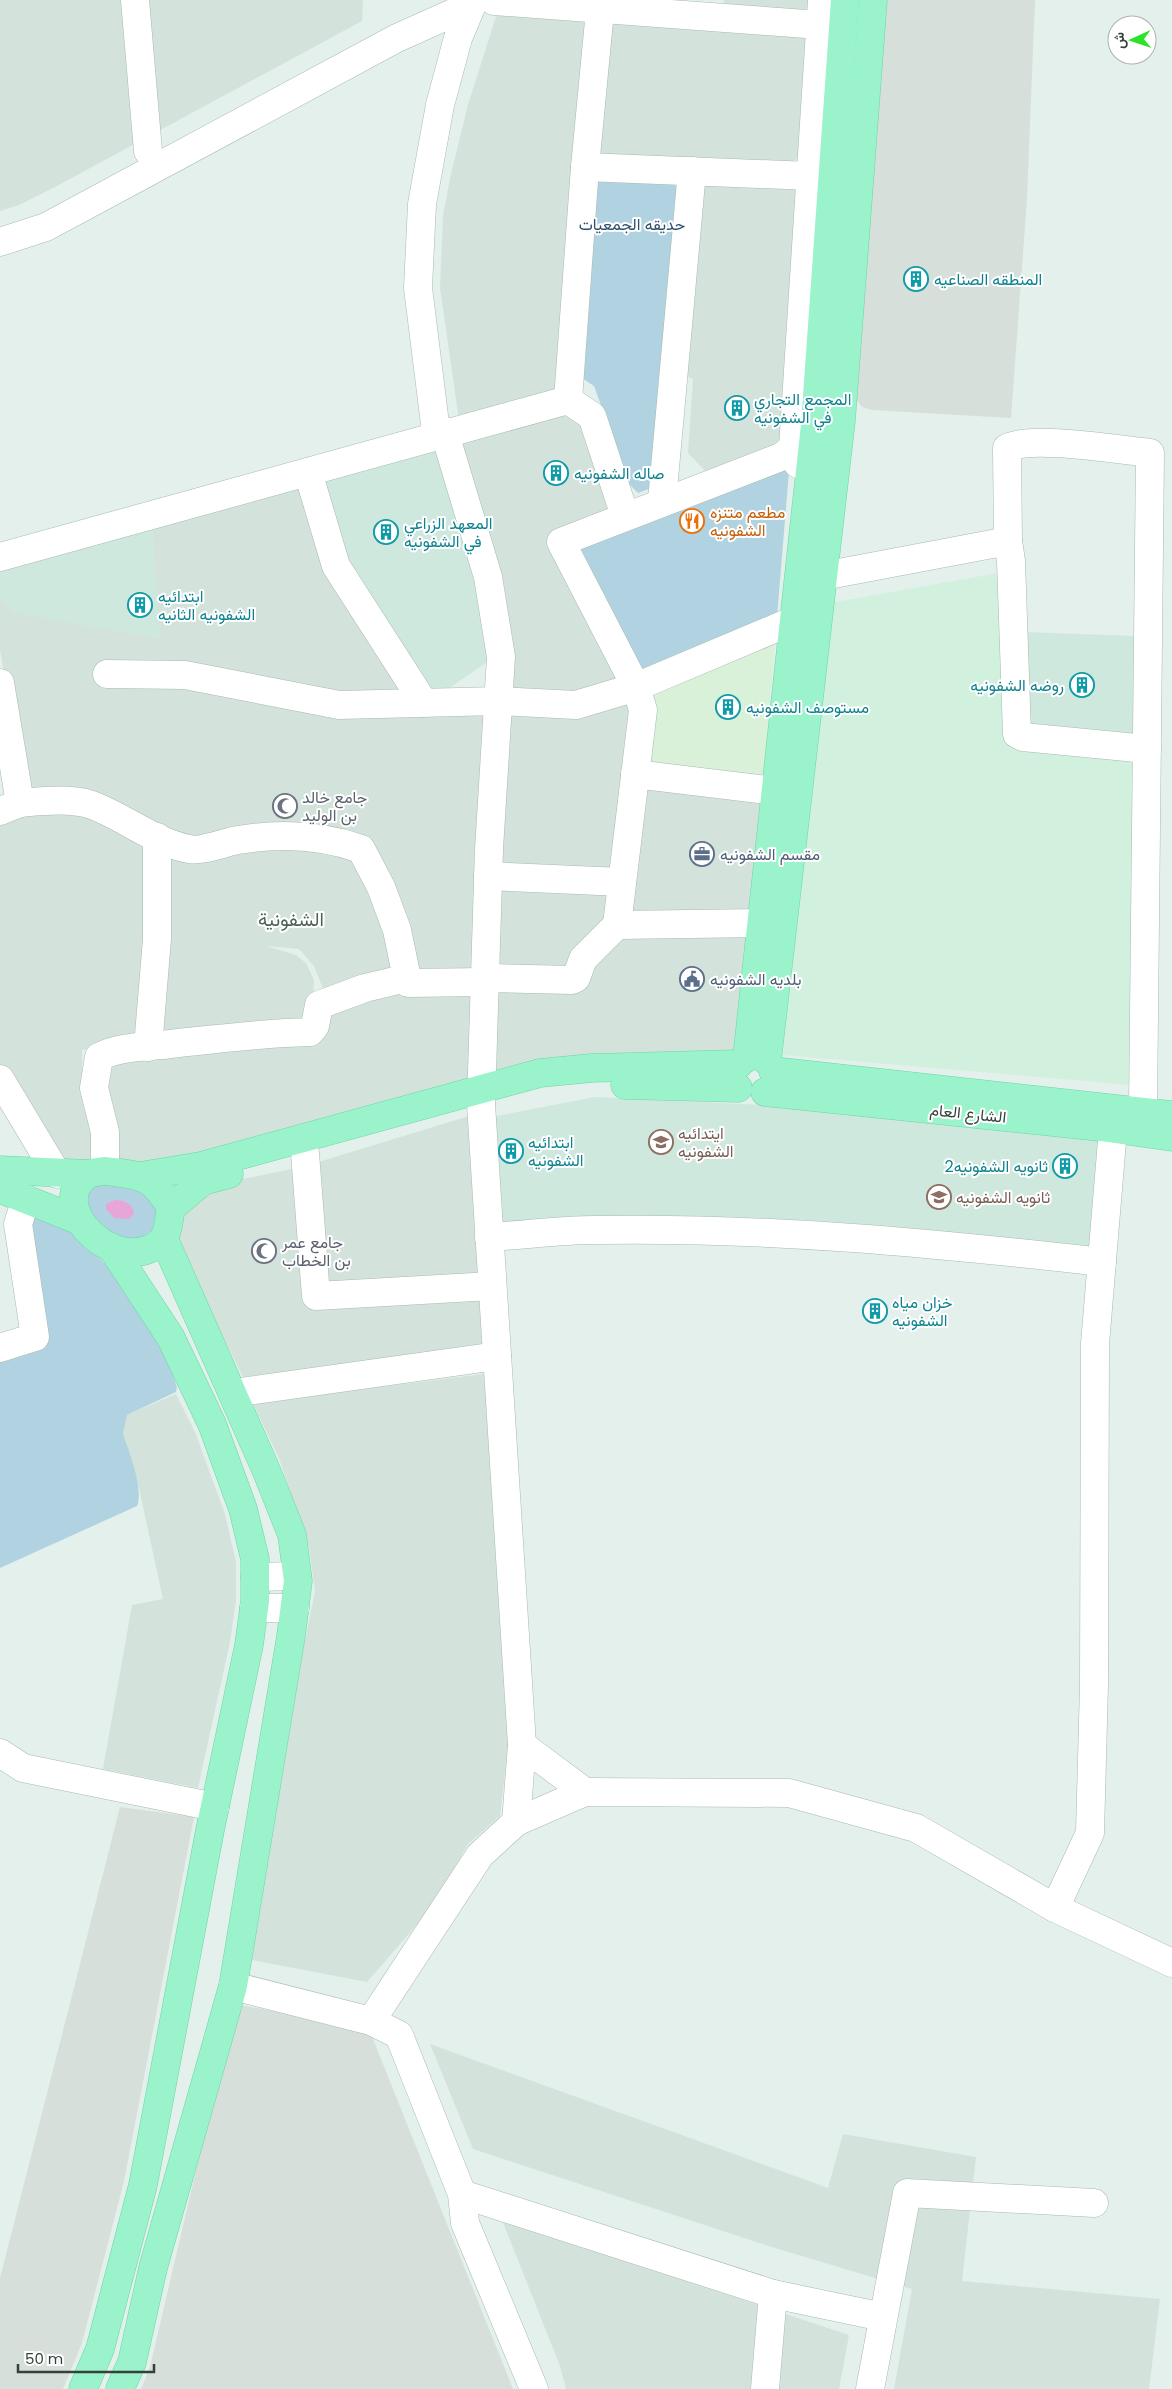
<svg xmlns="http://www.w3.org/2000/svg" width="1172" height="2389" font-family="Poppins,Vazirmatn,sans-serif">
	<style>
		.residential { fill: #d3e3dc }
		.commercial { fill: #d1f1de }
		.industrial { fill: #d6dfda }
		.education { fill: #cfe8dd }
		.medical { fill: #d9f0d9 }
		.green { fill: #b1d3e1 }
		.water { fill: #e8a6d8 }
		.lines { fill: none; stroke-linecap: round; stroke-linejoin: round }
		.minor-casing { stroke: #a8bab1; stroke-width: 29 }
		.major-casing { stroke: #6cd6a5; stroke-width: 29 }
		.minor { stroke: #fff; stroke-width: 28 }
		.major { stroke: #9af3cb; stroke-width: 28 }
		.labels { text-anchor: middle; stroke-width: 4; stroke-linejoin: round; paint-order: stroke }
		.park-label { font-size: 16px; fill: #2f506d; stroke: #fff }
		.culture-label { font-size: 16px; fill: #0d838f; stroke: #fff; text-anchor: start }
		.food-label { font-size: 16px; fill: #c56008; stroke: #fff; text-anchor: start }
		.worship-label { font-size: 16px; fill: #5b616d; stroke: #fff; text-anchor: start }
		.service-label { font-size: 16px; fill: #4e5e75; stroke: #fff; text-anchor: start }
		.street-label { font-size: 16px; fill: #35423a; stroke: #fff }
		.education-label { font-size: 16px; fill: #785e54; stroke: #fff; text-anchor: start }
		.quarter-label { font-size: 19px; fill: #4d6357; stroke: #fff }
	</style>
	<rect width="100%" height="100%" fill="#e4f0eb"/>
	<g class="residential">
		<polygon points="0,0 363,0 362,21 55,187 19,205 0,211"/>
		<polygon points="723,0 811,0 810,6 800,12 727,5"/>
		<polygon points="498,10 586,12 555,388 552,392 459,420 440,288 443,215 451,174 468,105"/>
		<polygon points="606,21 810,33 802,148 797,159 787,164 596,154"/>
		<polygon points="697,185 799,186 783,440 779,444 707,473 688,453 693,379 683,374"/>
		<polygon points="561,411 585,421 615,510 628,685 576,701 508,694 455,442"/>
		<polygon points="306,480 332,570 414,698 340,700 185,670 103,669 103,677 184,677 279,697 332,712 377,708 493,706 479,976 413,977 391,893 364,844 345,838 302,831 264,830 190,845 90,800 49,794 25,796 0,650 0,562"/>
		<polygon points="631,696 620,879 498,871 506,708"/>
		<polygon points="645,784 762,794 752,917 628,913"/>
		<polygon points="57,805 151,839 143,1038 82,1050 83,1106 96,1134 94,1159 83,1164 57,1158 0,1072 0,816"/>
		<polygon points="159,840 234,843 356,852 401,975 326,996 314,966 299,949 267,946 296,955 306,963 314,980 313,1027 152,1037"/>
		<polygon points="496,880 620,883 615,927 751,929 738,1044 732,1051 490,1078"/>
		<polygon points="483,984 479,1084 196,1159 109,1165 103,1060 288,1035 329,1002"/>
		<polygon points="469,1116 481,1278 320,1290 312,1164"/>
		<polygon points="301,1167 313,1298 481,1291 482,1347 243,1377 179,1250 179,1233 186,1210 219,1184"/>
		<polygon points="484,1374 509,1737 500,1816 468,1844 434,1905 367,1982 241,1958 315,1591 309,1548 280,1461 253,1403"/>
		<polygon points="176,1394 195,1432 225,1514 236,1562 236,1600 230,1642 198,1788 103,1769 132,1605 163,1599 139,1488 123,1433 123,1425 127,1415"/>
		<polygon points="430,2044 828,2188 843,2134 976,2157 962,2281 1160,2299 1149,2389 894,2389 912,2289 775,2248 473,2149"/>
		<polygon points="502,2220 849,2335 839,2389 566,2389 560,2366"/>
	</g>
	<polygon class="commercial" points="1004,572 1010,747 1139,758 1131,1085 783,1055 830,603"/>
	<g class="industrial">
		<polygon points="885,0 1035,0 1027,198 1011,418 872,410 862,407 855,398"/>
		<polygon points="120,1807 194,1817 124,2181 82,2343 63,2389 0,2389 0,2278"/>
		<polygon points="235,2004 369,2029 513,2389 141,2389 150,2367"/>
	</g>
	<g class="education">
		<polygon points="444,446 493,658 439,695 432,695 346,568 323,477"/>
		<polygon points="153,527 160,639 13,612 0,598 0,568"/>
		<polygon points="1024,632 1135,636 1142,739 1023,728"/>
		<polygon points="595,1097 846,1109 1106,1134 1096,1250 489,1229 481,1119"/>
	</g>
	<polygon class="medical" points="775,640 763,781 646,769 652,696"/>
	<g class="green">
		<polygon points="595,178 674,183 678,190 654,487 638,493 630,485 594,386 579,376"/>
		<polygon points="790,459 777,617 637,674 569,546"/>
		<polygon points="97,1183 135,1185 158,1206 159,1219 152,1231 138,1239 122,1241 96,1232 84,1197"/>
		<path d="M30,1211C45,1220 64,1226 78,1237C117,1269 163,1339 177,1387L176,1392L127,1415L123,1433C129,1453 144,1488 137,1506L0,1568V1354L40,1342Z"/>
	</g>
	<path class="water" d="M115,1200C125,1200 133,1204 134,1214L129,1219L114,1218L106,1209V1204Z"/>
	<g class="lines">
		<defs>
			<g id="minor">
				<polyline points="135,0 148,151"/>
				<polyline points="474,0 458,38 440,105 422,204 418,288 435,424 445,434 488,577 501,657 489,849 481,1104 522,1745 516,1822"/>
				<polyline points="494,1 820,25"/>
				<polyline points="585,167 810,176"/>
				<polyline points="0,242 46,227 397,38 471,5"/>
				<polyline points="568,400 592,416 625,516"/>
				<polyline points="798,464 793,448 822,0"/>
				<polyline points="308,472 336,566 424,703"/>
				<polyline points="662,501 692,171"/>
				<polyline points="1008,541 1011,561 1017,734 1023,737 1147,749"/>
				<polyline points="0,557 568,400 585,167 601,0"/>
				<path d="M823,576L1008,541L1007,448C1031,435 1119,450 1150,453L1143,1110"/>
				<polyline points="107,674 185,675 339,705 498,701 576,705 636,687 795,620"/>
				<polyline points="0,683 20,803 0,811"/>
				<polyline points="635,774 776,791"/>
				<path d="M20,803C43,801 70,798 92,805C124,817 156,843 189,849C200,852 226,842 238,840C280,833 321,835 361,849L381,887L397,930L408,983L485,982"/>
				<polyline points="488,876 622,882"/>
				<polyline points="762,923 617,925 643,710 636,687 561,542 781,457 793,448"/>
				<polyline points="485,978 572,980 576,978 583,959 617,925"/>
				<polyline points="148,1047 157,939 157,837"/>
				<polyline points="0,1079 57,1174"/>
				<polyline points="305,1153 316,1296 492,1286"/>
				<path d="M105,1171V1132L94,1088L99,1057C120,1046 147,1047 170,1044C217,1039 263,1033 310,1032L315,1026L319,1005L365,988L407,978"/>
				<path d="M489,1237C524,1235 560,1230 595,1230C765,1227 934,1243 1102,1262"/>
				<polyline points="0,1348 35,1337 18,1224 26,1199"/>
				<polyline points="233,1393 497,1356"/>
				<polyline points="255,1577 297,1576"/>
				<polyline points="254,1608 295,1608"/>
				<polyline points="522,1745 585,1792"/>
				<polyline points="0,1753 23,1768 215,1807"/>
				<polyline points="1055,1908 1090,1833 1094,1685 1095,1344 1113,1129"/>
				<polyline points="233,1986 371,2021 480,1855 516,1822 585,1792 789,1793 916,1828 1055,1908 1172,1963"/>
				<polyline points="371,2021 399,2035 462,2194 465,2223 534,2389"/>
				<polyline points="462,2194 773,2294 883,2317"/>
				<polyline points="765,2389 773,2294"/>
				<polyline points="870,2389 907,2193 1094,2203"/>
			</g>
			<g id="major">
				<polyline points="747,1058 815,425 845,0"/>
				<polyline points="767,1061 841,421 873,0"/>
				<polyline points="773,1071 1172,1115"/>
				<polyline points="625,1085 738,1088"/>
				<polyline points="765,1092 1101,1127 1172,1137"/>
				<polyline points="0,1170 88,1174"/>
				<path d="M105,1171C142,1176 151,1174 171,1208C169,1217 169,1229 164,1238C161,1243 154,1247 149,1249C106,1267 47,1204 87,1175C91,1172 100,1172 105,1171Z"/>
				<polyline points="140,1176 201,1166 540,1073 592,1068 739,1064"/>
				<polyline points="0,1189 78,1220"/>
				<polyline points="171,1208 203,1181 229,1174"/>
				<polyline points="83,2389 100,2349 143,2185 210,1830 249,1645 255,1601 255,1559 243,1509 212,1424 171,1338 114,1251"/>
				<polyline points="120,2389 132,2362 153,2268 233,1986 291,1636 298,1581 292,1535 267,1472 164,1239"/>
			</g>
		</defs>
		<use href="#minor" class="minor-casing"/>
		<use href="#major" class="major-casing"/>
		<use href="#minor" class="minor"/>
		<use href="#major" class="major"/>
	</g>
	<defs>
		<symbol id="building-ring" viewBox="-11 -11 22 22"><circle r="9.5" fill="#fff" stroke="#0f9aa8" stroke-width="1.5"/><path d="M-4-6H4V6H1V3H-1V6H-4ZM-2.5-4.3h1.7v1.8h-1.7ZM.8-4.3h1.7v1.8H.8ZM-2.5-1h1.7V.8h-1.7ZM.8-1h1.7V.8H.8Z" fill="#0f9aa8"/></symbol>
		<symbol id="restaurant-ring" viewBox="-11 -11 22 22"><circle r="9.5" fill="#fff" stroke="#e8710a" stroke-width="1.5"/><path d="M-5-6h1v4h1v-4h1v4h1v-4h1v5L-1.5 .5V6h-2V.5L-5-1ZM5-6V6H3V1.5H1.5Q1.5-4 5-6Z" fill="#e8710a"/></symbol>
		<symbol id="mosque-ring" viewBox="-11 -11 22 22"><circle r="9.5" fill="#fff" stroke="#6b7280" stroke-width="1.5"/><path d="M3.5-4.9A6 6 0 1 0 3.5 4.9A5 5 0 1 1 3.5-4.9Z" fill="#6b7280"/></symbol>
		<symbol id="office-ring" viewBox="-11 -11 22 22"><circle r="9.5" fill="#fff" stroke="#5c6f8a" stroke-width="1.5"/><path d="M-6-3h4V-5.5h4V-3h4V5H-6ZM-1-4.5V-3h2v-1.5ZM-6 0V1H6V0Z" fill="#5c6f8a"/></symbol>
		<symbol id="civic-ring" viewBox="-11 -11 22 22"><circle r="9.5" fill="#fff" stroke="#5c6f8a" stroke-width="1.5"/><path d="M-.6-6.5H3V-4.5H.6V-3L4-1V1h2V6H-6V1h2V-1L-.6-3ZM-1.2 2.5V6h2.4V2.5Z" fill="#5c6f8a"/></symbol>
		<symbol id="school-ring" viewBox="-11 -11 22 22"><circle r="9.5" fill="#fff" stroke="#8d6e63" stroke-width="1.5"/><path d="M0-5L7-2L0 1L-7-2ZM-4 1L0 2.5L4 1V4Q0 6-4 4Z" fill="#8d6e63"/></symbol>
	</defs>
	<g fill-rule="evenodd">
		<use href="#building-ring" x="902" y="265" width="28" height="28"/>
		<use href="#building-ring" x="723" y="394" width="28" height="28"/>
		<use href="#building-ring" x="542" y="459" width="28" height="28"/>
		<use href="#restaurant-ring" x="678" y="507" width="28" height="28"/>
		<use href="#building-ring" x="372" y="518" width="28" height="28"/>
		<use href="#building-ring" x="126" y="591" width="28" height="28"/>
		<use href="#building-ring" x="1068" y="671" width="28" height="28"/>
		<use href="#building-ring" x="714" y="693" width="28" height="28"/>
		<use href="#mosque-ring" x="271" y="792" width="28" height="28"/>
		<use href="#office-ring" x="688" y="840" width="28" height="28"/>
		<use href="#civic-ring" x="678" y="965" width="28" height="28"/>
		<use href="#school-ring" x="647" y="1128" width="28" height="28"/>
		<use href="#building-ring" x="497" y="1137" width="28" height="28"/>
		<use href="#building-ring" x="1051" y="1152" width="28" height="28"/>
		<use href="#school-ring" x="925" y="1183" width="28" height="28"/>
		<use href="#mosque-ring" x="250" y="1237" width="28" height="28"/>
		<use href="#building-ring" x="861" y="1297" width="28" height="28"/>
	</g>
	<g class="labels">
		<g class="park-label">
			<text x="632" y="230">حديقه الجمعيات</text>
		</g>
		<g class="culture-label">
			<text x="934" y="285">المنطقه الصناعيه</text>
			<text x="754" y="405">المجمع التجاري<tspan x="754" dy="18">في الشفونيه</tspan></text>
			<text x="574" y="479">صاله الشفونيه</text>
			<text x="404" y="529">المعهد الزراعي<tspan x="404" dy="18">في الشفونيه</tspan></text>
			<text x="158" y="602">ابتدائيه<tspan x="158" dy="18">الشفونيه الثانيه</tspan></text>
			<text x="1064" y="691" text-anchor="end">روضه الشفونيه</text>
			<text x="746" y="713">مستوصف الشفونيه</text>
			<text x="528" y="1148">ابتدائيه<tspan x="528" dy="18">الشفونيه</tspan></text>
			<text x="1048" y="1172" text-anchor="end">ثانويه الشفونيه2</text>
			<text x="892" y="1308">خزان مياه<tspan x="892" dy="18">الشفونيه</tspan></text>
		</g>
		<g class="food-label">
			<text x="710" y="518">مطعم متنزه<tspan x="710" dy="18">الشفونيه</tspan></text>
		</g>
		<g class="worship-label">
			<text x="302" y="803">جامع خالد<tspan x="302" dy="18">بن الوليد</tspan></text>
			<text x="282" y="1248">جامع عمر<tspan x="282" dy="18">بن الخطاب</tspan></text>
		</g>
		<g class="service-label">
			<text x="720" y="860">مقسم الشفونيه</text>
			<text x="710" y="985">بلديه الشفونيه</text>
		</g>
		<g class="street-label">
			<text transform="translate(968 1113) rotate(6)" y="6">الشارع العام</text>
		</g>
		<g class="education-label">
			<text x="678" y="1139">ايتدائيه<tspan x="678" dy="18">الشفونيه</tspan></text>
			<text x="956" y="1203">ثانويه الشفونيه</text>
		</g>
		<g class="quarter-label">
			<text x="291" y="926">الشفونية</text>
		</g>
	</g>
	<g transform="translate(1132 40) rotate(267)"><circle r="24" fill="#ffffff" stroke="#aeb3b0"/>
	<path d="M0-4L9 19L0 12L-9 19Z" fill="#2be328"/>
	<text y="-8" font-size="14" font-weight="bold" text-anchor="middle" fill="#35423a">ش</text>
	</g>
	<path d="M18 2364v8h136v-8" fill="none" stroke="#35423a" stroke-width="2.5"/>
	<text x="25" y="2364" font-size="15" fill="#35423a" stroke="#ffffff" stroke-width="4" paint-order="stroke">50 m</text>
</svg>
